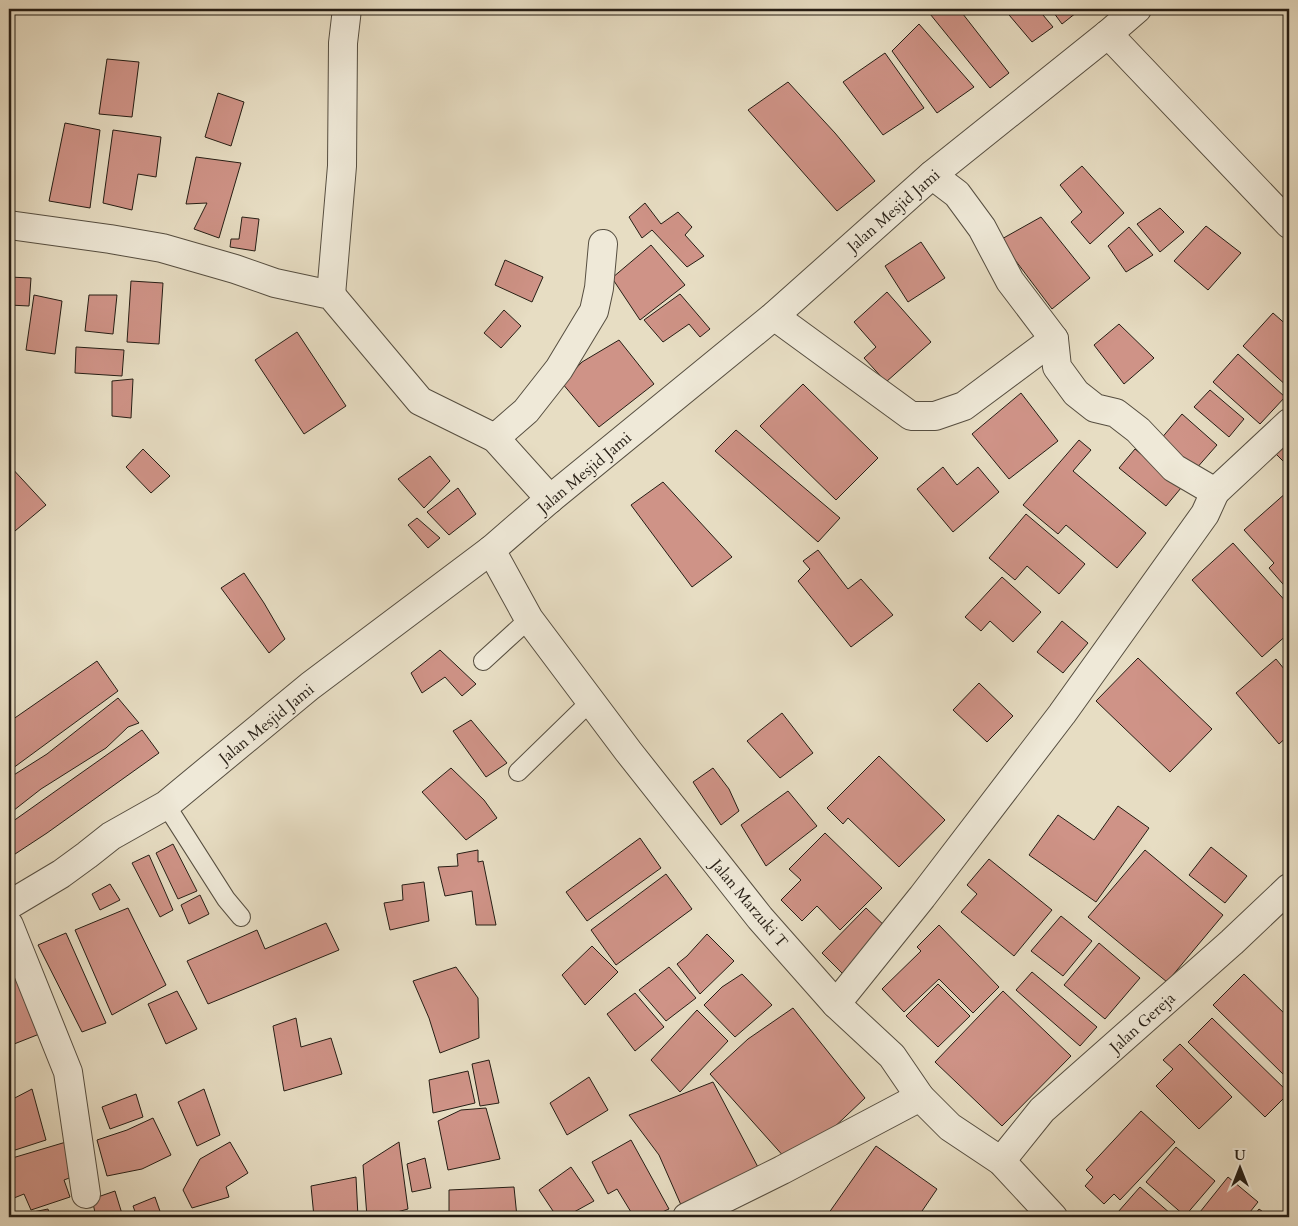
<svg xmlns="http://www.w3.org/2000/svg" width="1298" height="1226" font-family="Cardo,serif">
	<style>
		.building { fill: #cf9387; stroke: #261e15 }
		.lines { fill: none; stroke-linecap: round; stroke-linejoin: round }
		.lane-casing { stroke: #564e40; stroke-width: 20 }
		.street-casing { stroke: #564e40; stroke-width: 30 }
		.lane { stroke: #efe9d8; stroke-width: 18 }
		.street { stroke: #efe9d8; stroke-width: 28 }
		.labels { text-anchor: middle; stroke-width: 4.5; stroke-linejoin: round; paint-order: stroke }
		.street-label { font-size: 16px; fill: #261e15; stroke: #efe9d8 }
	</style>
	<rect width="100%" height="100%" fill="#e7ddc3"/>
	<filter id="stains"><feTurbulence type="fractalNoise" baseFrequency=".004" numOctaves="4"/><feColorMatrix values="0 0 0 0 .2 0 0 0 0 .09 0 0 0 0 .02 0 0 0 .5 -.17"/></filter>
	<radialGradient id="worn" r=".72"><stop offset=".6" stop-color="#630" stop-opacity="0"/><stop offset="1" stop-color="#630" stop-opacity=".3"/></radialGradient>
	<g class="building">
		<polygon points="926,9 959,9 1009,73 990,88"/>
		<polygon points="1004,9 1038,9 1053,27 1032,42"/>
		<polygon points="1051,9 1081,9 1062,24"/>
		<polygon points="919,24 974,87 937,113 892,51"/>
		<polygon points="885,53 924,108 883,135 843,82"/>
		<polygon points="107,59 139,62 132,117 99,114"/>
		<polygon points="788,82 835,133 875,181 837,211 748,110"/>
		<polygon points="218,93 244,102 231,146 205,137"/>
		<polygon points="65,123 100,130 90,208 49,201"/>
		<polygon points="113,130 161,137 156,177 138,174 132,210 103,203"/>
		<polygon points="196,157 241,163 219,238 194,229 207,203 186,204"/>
		<polygon points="1082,166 1124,213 1090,244 1071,222 1082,212 1060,185"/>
		<polygon points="645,203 661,224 678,212 692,227 685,235 704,256 687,267 652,230 642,238 629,217"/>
		<polygon points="1160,208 1184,232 1160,252 1137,224"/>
		<polygon points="242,217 259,219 255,251 230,247 231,239 239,239"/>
		<polygon points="1041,217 1090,278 1052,309 1000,240"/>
		<polygon points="1206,226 1241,253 1208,290 1174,261"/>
		<polygon points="1129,227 1153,255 1126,272 1108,246"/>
		<polygon points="921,242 945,278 908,302 885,266"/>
		<polygon points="651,245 685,285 640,320 612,278"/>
		<polygon points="505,260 543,277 532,302 495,285"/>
		<polygon points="9,277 31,278 29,306 9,305"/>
		<polygon points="131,281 163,283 159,344 127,342"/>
		<polygon points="887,292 931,342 886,382 864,358 876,347 854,322"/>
		<polygon points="680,294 710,329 700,337 689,324 663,342 644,320"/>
		<polygon points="34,295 62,301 55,354 26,350"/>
		<polygon points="89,295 117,295 113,334 85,331"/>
		<polygon points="504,310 521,326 501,348 484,333"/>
		<polygon points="1273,313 1289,327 1289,388 1243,346"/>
		<polygon points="1119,324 1154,358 1124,384 1094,345"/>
		<polygon points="297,332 346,406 304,434 255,360"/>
		<polygon points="619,340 654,384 599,427 562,383 582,362"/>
		<polygon points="76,347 124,350 122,376 75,373"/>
		<polygon points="1238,354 1285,397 1260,424 1213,382"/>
		<polygon points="133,379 131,418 112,416 112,381"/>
		<polygon points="803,384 878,458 836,500 760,426"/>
		<polygon points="1210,390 1244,419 1229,437 1194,407"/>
		<polygon points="1021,393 1058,441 1009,479 972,434"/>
		<polygon points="1182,414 1217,445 1195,470 1160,440"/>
		<polygon points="736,430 840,518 818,542 715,451"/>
		<polygon points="1289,435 1289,467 1273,451"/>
		<polygon points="1079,440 1091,450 1073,471 1146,533 1117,568 1066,525 1058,534 1023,505"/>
		<polygon points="143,449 170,476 151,493 126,467"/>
		<polygon points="1135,449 1181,488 1166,506 1119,468"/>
		<polygon points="430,456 450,481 424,508 398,479"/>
		<polygon points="9,465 46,505 9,536"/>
		<polygon points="943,467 957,485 978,467 999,492 953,532 917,489"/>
		<polygon points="663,482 732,557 692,587 631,505"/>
		<polygon points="458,488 476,514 449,535 427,512"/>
		<polygon points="1287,492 1289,494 1289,591 1269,568 1274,563 1244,530"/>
		<polygon points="1026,514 1085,564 1059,594 1027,566 1015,580 989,558"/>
		<polygon points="417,518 440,538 428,548 408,525"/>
		<polygon points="1233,543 1289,605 1289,633 1262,657 1192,580"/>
		<polygon points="818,550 848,589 861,579 893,615 851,647 798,581 810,569 803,561"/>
		<polygon points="244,573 264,603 285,639 269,653 221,588"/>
		<polygon points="1002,577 1041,612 1013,642 990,621 981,631 965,617"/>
		<polygon points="1062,621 1088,643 1063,673 1037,652"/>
		<polygon points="440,650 476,684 462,696 445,677 422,693 411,673"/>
		<polygon points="1138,658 1212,729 1170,772 1096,701"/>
		<polygon points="1276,659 1289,675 1289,735 1279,744 1236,693"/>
		<polygon points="97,661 118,691 9,771 9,722"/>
		<polygon points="979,683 1013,716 987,742 953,710"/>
		<polygon points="118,698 139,723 128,727 106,748 41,789 9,814 9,778 47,754"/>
		<polygon points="782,713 813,753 780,778 747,741"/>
		<polygon points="471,720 507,763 486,777 453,731"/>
		<polygon points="142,730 159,753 47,833 9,858 9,824"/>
		<polygon points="879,756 945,820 899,867 848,818 843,824 827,808"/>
		<polygon points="451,768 484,800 497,818 466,840 422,792"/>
		<polygon points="713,768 729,789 739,811 721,825 693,782"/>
		<polygon points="788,791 817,826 766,866 741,825"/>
		<polygon points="1118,806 1149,828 1096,902 1029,855 1058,815 1094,840"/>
		<polygon points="825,833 882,888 840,930 817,906 802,921 781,900 801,880 789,869"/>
		<polygon points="640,838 661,868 587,921 566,892"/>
		<polygon points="173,844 197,891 178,899 156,853"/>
		<polygon points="1211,847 1247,876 1225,903 1189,875"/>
		<polygon points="478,850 478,862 483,861 496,925 476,925 472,891 445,896 438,867 458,866 457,854"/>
		<polygon points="1145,850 1223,915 1167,982 1088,917"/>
		<polygon points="149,855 173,910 160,917 132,863"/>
		<polygon points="989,859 1052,910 1014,956 961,912 977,894 967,885"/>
		<polygon points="666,874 692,909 616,965 591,930"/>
		<polygon points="424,882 429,921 390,930 384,903 403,900 402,885"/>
		<polygon points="110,884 120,900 100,910 92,894"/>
		<polygon points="200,895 209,914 189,924 181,905"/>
		<polygon points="128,908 166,985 112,1015 75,930"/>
		<polygon points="866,908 889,930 844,975 822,953"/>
		<polygon points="1061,916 1092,941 1063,976 1031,951"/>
		<polygon points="326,923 339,950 208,1004 187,961 257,930 265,949"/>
		<polygon points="939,925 999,987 973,1013 939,979 904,1012 882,989 921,951 917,947"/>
		<polygon points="66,933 106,1023 82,1032 38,945"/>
		<polygon points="707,934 734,961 700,994 677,964 687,956"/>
		<polygon points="1099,943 1140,978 1105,1019 1064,985"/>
		<polygon points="592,946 618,972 585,1005 562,975"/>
		<polygon points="9,956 42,1033 9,1046"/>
		<polygon points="456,967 478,998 479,1038 440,1053 429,1018 413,981"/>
		<polygon points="669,967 696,998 666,1021 639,990"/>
		<polygon points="1032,972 1097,1027 1080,1046 1016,990"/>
		<polygon points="742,974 772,1005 735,1037 704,1005 722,987"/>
		<polygon points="1244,974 1289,1018 1289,1080 1213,1005"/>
		<polygon points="938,984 970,1016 938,1047 906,1016"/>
		<polygon points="177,991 197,1029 166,1044 148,1004"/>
		<polygon points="1003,991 1071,1056 1002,1126 935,1062"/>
		<polygon points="635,993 664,1027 635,1051 607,1014"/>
		<polygon points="793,1008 865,1098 827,1134 786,1159 710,1074 748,1039"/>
		<polygon points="697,1010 728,1041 680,1092 651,1060"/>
		<polygon points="296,1018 301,1047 331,1038 342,1074 284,1091 273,1026"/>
		<polygon points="1212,1018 1289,1093 1265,1117 1188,1042"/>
		<polygon points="1180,1044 1232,1097 1199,1129 1156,1086 1173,1069 1163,1060"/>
		<polygon points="489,1060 499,1103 480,1106 472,1064"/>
		<polygon points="468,1071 475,1103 433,1113 429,1080"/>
		<polygon points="589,1077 608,1110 567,1135 550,1103"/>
		<polygon points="713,1082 759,1169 681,1205 659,1155 629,1115"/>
		<polygon points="32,1089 46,1140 9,1152 9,1101"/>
		<polygon points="204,1089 220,1135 197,1146 178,1102"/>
		<polygon points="136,1094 143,1117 110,1129 102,1107"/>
		<polygon points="486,1108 500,1159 448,1170 438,1121 461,1110"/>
		<polygon points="1141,1111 1175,1142 1120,1200 1114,1194 1104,1204 1085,1186 1093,1177 1086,1170"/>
		<polygon points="153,1118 171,1155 142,1169 107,1176 97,1140 127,1130"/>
		<polygon points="631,1140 669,1209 651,1217 634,1217 617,1189 608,1194 592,1162"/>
		<polygon points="66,1142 77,1175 64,1180 70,1197 31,1210 24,1194 9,1200 9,1159"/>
		<polygon points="230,1142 248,1173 226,1187 229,1197 192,1208 183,1190 200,1159"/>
		<polygon points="399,1142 408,1209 379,1217 367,1217 363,1165"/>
		<polygon points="876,1146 937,1189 918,1217 826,1217"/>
		<polygon points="1176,1147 1215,1181 1185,1216 1146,1182"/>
		<polygon points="425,1158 431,1188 412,1192 407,1164"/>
		<polygon points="571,1167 594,1201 565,1217 557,1217 539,1190"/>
		<polygon points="356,1177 358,1217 314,1217 311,1186"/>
		<polygon points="1228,1177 1258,1202 1246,1217 1196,1217"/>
		<polygon points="514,1187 517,1217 449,1217 449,1190"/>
		<polygon points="1140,1187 1171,1214 1169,1217 1124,1217 1118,1212"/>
		<polygon points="115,1191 123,1217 96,1217 92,1199"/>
		<polygon points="155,1197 162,1217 137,1217 133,1206"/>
		<polygon points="48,1209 50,1217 12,1217 13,1216"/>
		<polygon points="1259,1209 1270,1217 1253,1217"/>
		<polygon points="598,1212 603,1217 589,1217"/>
		<polygon points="926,1212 933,1217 922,1217"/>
	</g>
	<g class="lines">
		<defs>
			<g id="lane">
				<polyline points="483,661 529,619"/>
				<polyline points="518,772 591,701"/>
				<polyline points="166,805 226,899 241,917"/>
			</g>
			<g id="street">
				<polyline points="1108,34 1289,224"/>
				<polyline points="9,225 110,239 162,248 235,269 275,283 331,295 420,401 495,438 550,499"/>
				<polyline points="331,295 342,166 343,43 347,9"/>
				<polyline points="774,316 911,416 935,416 964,406 1054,339"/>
				<polyline points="495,438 526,411 559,369 594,311 599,288 603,244"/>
				<polyline points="1215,492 1289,423"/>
				<polyline points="491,550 529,619 628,751 760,918 836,1004 892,1056 920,1097 950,1127 1001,1161 1053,1217"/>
				<polyline points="9,905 61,874 87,855 111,836 166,805 310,686 491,550 550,499 774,316 932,175 1108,34 1137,9"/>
				<polyline points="9,925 68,1072 86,1194"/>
				<polyline points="836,1004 922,897 1062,714 1205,514 1215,492 1174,468 1138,430 1116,413 1095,408 1076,393 1057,367 1054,339 1010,281 982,228 957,194 932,175"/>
				<polyline points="1001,1161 1042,1110 1232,942 1289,888"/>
				<polyline points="687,1217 782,1170 920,1097"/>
			</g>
		</defs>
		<use href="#lane" class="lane-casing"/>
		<use href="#street" class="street-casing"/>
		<use href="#lane" class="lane"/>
		<use href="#street" class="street"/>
	</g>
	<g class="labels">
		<g class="street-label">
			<text transform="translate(893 210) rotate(-41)" y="6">Jalan Mesjid Jami</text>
			<text transform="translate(584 472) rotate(-40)" y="6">Jalan Mesjid Jami</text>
			<text transform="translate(266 723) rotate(-39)" y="6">Jalan Mesjid Jami</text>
			<text transform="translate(750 903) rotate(50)" y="6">Jalan Marzuki T</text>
			<text transform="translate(1142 1022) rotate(-42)" y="6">Jalan Gereja</text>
		</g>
	</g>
	<rect width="1298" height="1226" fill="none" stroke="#e7ddc3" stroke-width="30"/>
	<rect x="10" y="10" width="1278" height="1206" fill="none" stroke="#261e15" stroke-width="2.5"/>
	<rect x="15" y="15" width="1268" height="1196" fill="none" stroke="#261e15"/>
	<g transform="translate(1240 1168)" stroke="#efe9d8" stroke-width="4" paint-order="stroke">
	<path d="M0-4L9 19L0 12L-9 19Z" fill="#261e15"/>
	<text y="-8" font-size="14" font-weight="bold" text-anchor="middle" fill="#261e15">U</text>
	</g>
	<rect width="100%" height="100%" filter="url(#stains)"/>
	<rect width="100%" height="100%" fill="url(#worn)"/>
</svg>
